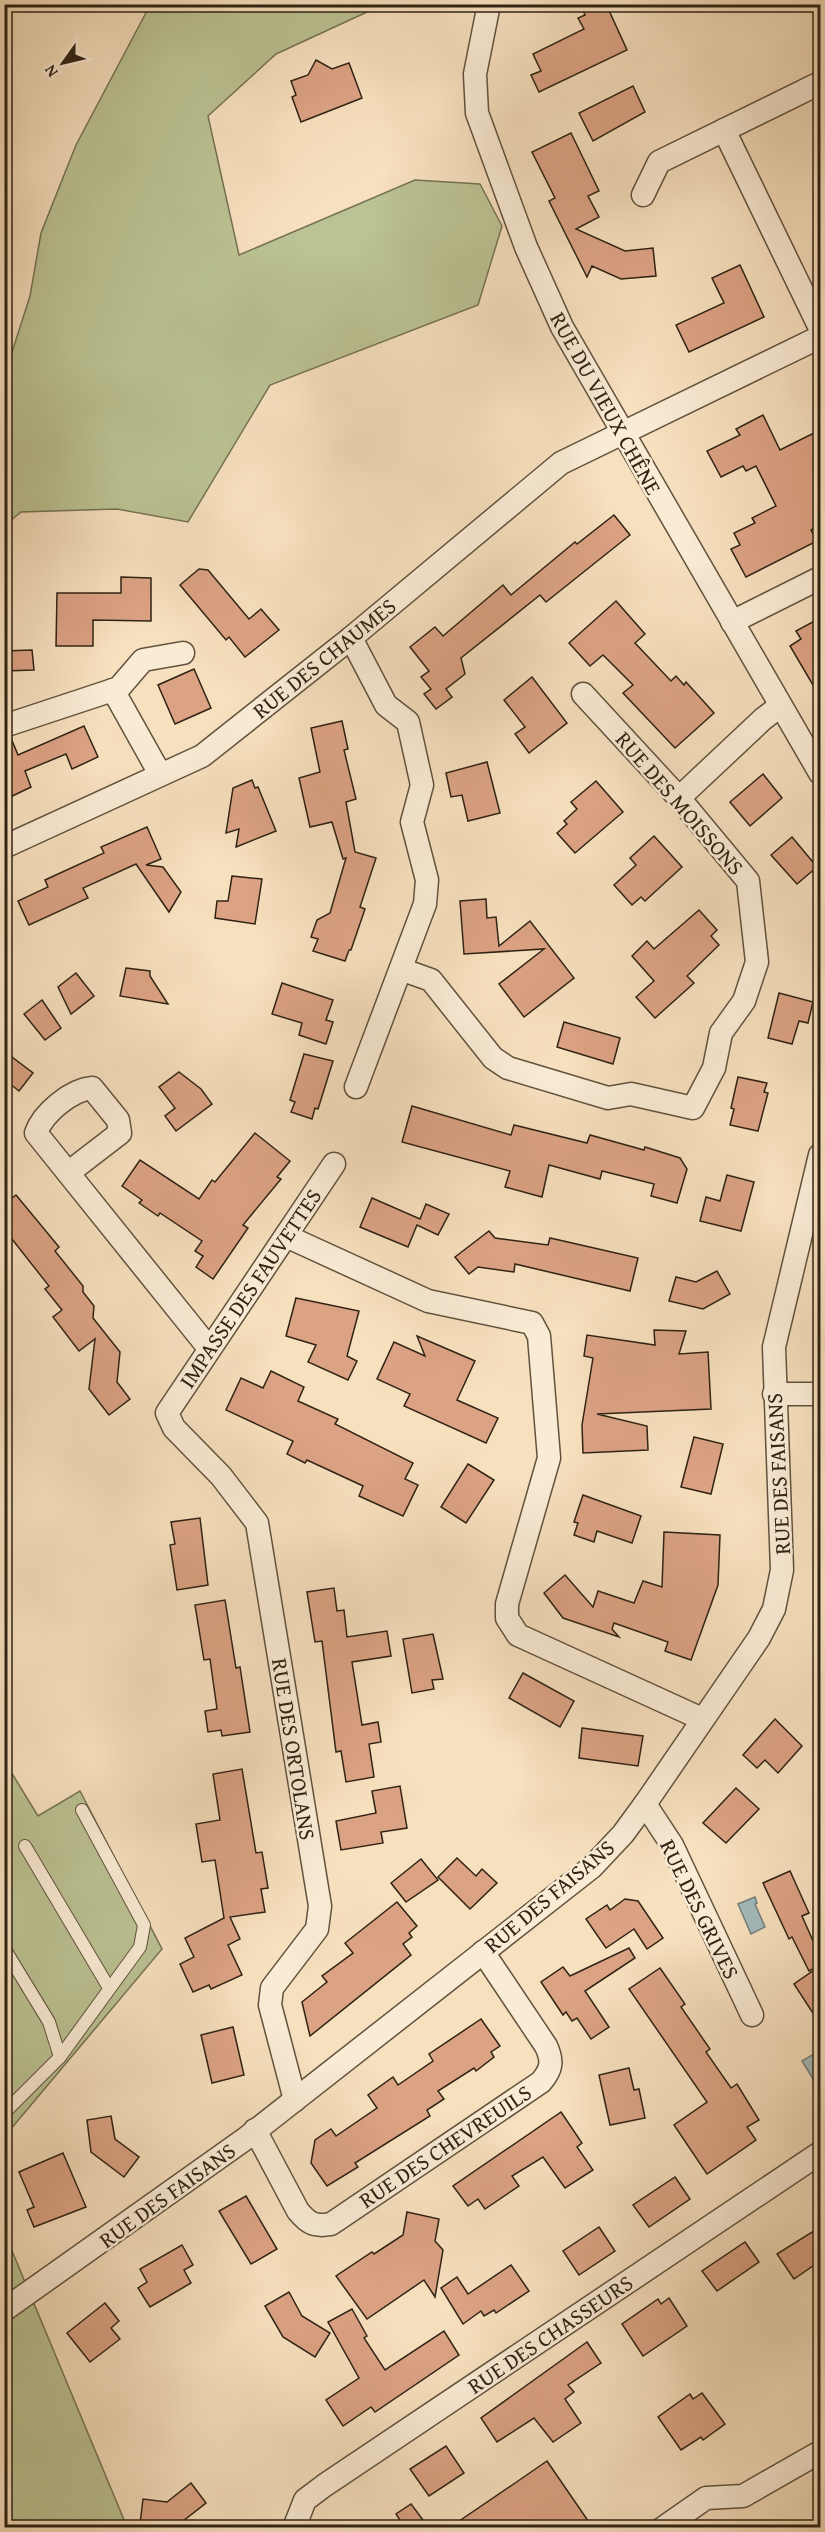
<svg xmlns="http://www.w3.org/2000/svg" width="825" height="2532" font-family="'Gentium Book Plus',serif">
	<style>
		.green { fill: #bbc293; stroke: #757254; stroke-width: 1.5 }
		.water { fill: #a2babc; stroke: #747e79; stroke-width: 1.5 }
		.building { fill: #dba284; stroke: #2f2314; stroke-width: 1.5 }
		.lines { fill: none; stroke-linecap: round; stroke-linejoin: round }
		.service-casing { stroke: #61523e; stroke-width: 14 }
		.minor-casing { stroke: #61523e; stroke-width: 25 }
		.service { stroke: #faebd5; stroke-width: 12 }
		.minor { stroke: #faebd5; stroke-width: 22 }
		.labels { text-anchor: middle; stroke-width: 5; stroke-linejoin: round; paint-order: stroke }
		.street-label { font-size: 22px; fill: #2f2314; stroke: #faebd5 }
	</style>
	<rect width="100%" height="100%" fill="#f7e0be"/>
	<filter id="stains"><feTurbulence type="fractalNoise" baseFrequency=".00333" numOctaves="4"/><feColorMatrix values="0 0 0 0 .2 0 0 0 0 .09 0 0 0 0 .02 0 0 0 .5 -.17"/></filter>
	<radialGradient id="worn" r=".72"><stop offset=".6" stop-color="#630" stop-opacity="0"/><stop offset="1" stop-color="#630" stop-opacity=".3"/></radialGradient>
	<g class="green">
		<polygon points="154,5 397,5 367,12 276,54 208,116 239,255 415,180 480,184 502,226 478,305 270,385 188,522 117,509 21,512 5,525 5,374 30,296 41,233 76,145 148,9"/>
		<polygon points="5,1762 38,1816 80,1791 162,1949 5,2136"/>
		<polygon points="5,2234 127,2527 5,2527"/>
	</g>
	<g class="water">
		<polygon points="755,1897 757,1903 755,1904 765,1927 751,1934 738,1904"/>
		<polygon points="819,2051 820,2054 820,2090 802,2061"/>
	</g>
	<g class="building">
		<polygon points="580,4 606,4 627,50 539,92 531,75 541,71 533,54 584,29 578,18 585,15"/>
		<polygon points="316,60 332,69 349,63 362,98 301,122 292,97 296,95 291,81 308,75"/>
		<polygon points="633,86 645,112 593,141 579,113"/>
		<polygon points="571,133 599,191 588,196 599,217 576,229 625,251 653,248 656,276 621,279 592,266 587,277 549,201 555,198 532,152"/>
		<polygon points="740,265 764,317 689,352 676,325 724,303 712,278"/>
		<polygon points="763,415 780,450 820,430 820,525 811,530 817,541 746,577 731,549 740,545 734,533 755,523 752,518 776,506 756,466 746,471 743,466 721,477 707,451 740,435 736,429"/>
		<polygon points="614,515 630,535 546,602 540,595 461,658 465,674 446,689 452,697 436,709 424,694 431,689 421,677 429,671 410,647 435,627 443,636 503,585 511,595 575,542 577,544"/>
		<polygon points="199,569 208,570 249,619 261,609 279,630 245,657 229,637 226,640 180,585"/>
		<polygon points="121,577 151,578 151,621 93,620 93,646 56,646 57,593 121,593"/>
		<polygon points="616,601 645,634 635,643 671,681 676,676 684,685 686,682 714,713 675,748 623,693 633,685 603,655 590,666 569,643"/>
		<polygon points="820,618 820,697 790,646 801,639 796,631"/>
		<polygon points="32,650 34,670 4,671 4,651"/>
		<polygon points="194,669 211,708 175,724 158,685"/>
		<polygon points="532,677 567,723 529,753 515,734 525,727 504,700"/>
		<polygon points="342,721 348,749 344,750 356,799 346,802 355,852 376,858 360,907 365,909 351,950 349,950 345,961 313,951 318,939 311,937 317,920 330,913 346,858 343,859 332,822 310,827 299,778 320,772 311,728"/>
		<polygon points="84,726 98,757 72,769 66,754 25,771 31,787 4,800 4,739 11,738 18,755"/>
		<polygon points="487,762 500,813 468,821 462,795 451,797 446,773"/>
		<polygon points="763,774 782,798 750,826 730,802"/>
		<polygon points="252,780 255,788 258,787 276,831 236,847 239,829 226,833 233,788"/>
		<polygon points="596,781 623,812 575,853 557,833 567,824 564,821 577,809 571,802"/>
		<polygon points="147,827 161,859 146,865 163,867 181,892 169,912 136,864 83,888 88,898 29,925 18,901 48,887 45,880 104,853 101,847"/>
		<polygon points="654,836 682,867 645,901 641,897 632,905 614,885 636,865 630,858"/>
		<polygon points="792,837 817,867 797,884 771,855"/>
		<polygon points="232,876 262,879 255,924 215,918 217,901 228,901"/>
		<polygon points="486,899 487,918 496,917 499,946 530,921 574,978 524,1017 499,984 544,949 464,954 460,901"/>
		<polygon points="699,910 717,930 711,936 719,945 687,976 694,983 655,1018 636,997 654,981 632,956 647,941 654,949"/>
		<polygon points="126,968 150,971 150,976 168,1004 120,996"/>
		<polygon points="76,973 94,996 71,1014 58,987"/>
		<polygon points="282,983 333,1000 326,1020 333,1022 326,1044 299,1035 302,1023 272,1014"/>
		<polygon points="779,993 813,1002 808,1023 799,1021 792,1044 768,1038"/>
		<polygon points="42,1000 61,1028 45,1040 24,1014"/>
		<polygon points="564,1022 620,1038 613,1064 557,1047"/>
		<polygon points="4,1051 33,1073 19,1091 4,1079"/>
		<polygon points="304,1054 333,1061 318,1109 315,1108 312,1119 291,1112 295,1102 290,1100"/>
		<polygon points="179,1072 201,1089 212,1104 176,1131 165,1116 175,1108 159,1087"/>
		<polygon points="738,1077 767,1083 764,1092 768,1093 758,1131 730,1125 734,1109 731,1108"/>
		<polygon points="412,1106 511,1135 514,1125 587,1143 590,1135 644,1150 645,1147 680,1158 687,1169 677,1203 651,1196 654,1184 602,1171 600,1179 549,1165 542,1197 505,1187 510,1171 402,1142"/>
		<polygon points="255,1133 290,1161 277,1177 281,1179 243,1225 248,1228 213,1279 196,1267 203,1256 195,1251 202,1241 160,1213 158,1216 139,1203 142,1200 122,1186 140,1160 199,1199 212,1180 215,1182"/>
		<polygon points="727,1175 754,1182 741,1231 700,1221 706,1197 720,1201"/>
		<polygon points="16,1195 59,1247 55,1251 83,1286 83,1292 94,1306 93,1318 120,1352 117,1382 130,1399 109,1415 89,1389 95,1339 79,1351 53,1317 62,1310 45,1289 49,1286 4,1229 4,1204"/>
		<polygon points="372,1198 420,1219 426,1204 449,1214 438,1235 417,1225 408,1247 360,1227"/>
		<polygon points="489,1231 495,1238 548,1245 550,1238 638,1258 630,1291 515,1264 514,1272 478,1267 469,1274 455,1257"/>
		<polygon points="717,1271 730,1294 703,1309 669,1301 676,1277 696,1282"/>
		<polygon points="296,1298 359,1311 347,1356 357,1361 348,1380 308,1362 316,1345 286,1336"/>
		<polygon points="654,1330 686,1331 679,1354 708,1352 711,1409 597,1414 647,1426 648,1450 583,1453 582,1425 593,1358 584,1356 587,1335 655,1345"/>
		<polygon points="417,1336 475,1361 457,1400 498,1418 486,1443 404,1406 410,1394 377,1379 394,1342 425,1356"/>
		<polygon points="271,1371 304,1387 298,1401 338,1419 335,1424 413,1463 405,1479 418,1485 403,1516 359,1496 363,1486 307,1460 305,1463 287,1454 293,1441 226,1410 241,1378 263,1388"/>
		<polygon points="694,1437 723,1444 711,1494 681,1487"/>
		<polygon points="468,1464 494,1480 466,1523 441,1507"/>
		<polygon points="583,1495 641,1516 632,1543 597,1531 594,1542 574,1535 578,1523 574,1522"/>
		<polygon points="200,1518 208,1585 177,1590 170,1545 175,1544 171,1522"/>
		<polygon points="664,1532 720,1535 718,1585 691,1660 665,1651 668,1642 614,1623 612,1629 619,1637 563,1618 544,1593 565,1575 593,1607 598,1591 634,1603 643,1581 662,1587"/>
		<polygon points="334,1588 337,1611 344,1610 347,1637 387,1631 391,1656 352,1662 362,1725 378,1722 381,1742 369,1744 374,1777 346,1782 341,1751 336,1752 322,1641 315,1642 307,1592"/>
		<polygon points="225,1600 236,1668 240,1667 250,1732 222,1736 221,1730 208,1732 205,1711 217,1709 210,1659 204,1660 195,1605"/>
		<polygon points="433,1634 443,1679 432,1680 434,1689 412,1693 403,1639"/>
		<polygon points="523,1673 574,1701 560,1727 509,1698"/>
		<polygon points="775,1719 802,1746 778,1773 765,1760 757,1768 743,1755"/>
		<polygon points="582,1728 643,1736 638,1766 579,1758"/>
		<polygon points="242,1769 256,1853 262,1852 268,1888 261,1889 265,1912 230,1917 240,1939 228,1945 242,1975 211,1989 209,1985 193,1992 180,1964 194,1957 185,1938 224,1918 215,1860 202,1862 196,1824 220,1820 213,1774"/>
		<polygon points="400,1786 407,1828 381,1832 383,1843 341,1850 336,1821 376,1813 372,1791"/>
		<polygon points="736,1788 759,1809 726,1843 703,1823"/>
		<polygon points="457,1858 476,1876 482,1869 497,1883 470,1909 438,1877"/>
		<polygon points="421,1859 438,1880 406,1902 391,1883"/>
		<polygon points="790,1871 809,1913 802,1916 820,1957 820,1965 809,1971 792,1937 789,1939 763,1883"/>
		<polygon points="625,1899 638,1901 663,1938 647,1949 634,1929 606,1948 586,1919 607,1905 610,1910"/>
		<polygon points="397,1902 417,1926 409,1933 412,1937 403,1944 411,1955 310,2036 302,2002 327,1982 322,1976 353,1953 345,1943"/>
		<polygon points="629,1948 635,1958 585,1991 609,2027 591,2039 577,2018 572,2021 566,2012 563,2015 541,1982 563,1967 570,1976"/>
		<polygon points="820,1966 820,2024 794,1984"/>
		<polygon points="660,1968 685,2004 681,2007 710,2049 706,2052 731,2088 737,2084 759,2120 747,2127 756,2140 707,2174 674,2125 707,2102 629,1989"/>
		<polygon points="481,2019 500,2046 491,2052 494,2057 476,2071 474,2068 438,2091 444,2099 427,2110 430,2116 355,2163 358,2167 327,2186 311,2163 315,2140 331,2129 336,2136 377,2108 368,2095 393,2077 398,2085 433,2061 429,2054"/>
		<polygon points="233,2027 244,2075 212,2083 201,2035"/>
		<polygon points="629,2068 634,2090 639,2089 645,2118 610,2125 599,2075"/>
		<polygon points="561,2112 582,2143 577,2147 593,2170 565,2188 543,2157 512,2176 519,2186 485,2209 478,2199 468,2206 453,2186"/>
		<polygon points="111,2116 115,2139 139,2157 124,2177 91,2152 87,2120"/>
		<polygon points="63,2153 86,2207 34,2227 27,2210 34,2207 19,2172"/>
		<polygon points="675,2177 690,2199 649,2227 633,2205"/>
		<polygon points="246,2196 277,2249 251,2264 219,2211"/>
		<polygon points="407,2212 439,2219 435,2241 443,2250 435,2297 424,2280 367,2319 336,2276 372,2252 374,2254 403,2235"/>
		<polygon points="599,2227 615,2251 579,2275 563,2251"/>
		<polygon points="820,2227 820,2261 794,2279 777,2254"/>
		<polygon points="745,2242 759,2262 717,2291 702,2271"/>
		<polygon points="182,2245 193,2265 184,2270 191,2283 150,2307 138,2288 147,2282 140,2269"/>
		<polygon points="511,2265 529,2291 496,2313 494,2310 484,2316 481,2311 463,2324 441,2288 457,2277 468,2294"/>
		<polygon points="289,2292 302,2316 330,2333 315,2357 283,2337 265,2306"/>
		<polygon points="669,2298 687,2326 643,2356 622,2324 658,2299 661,2304"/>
		<polygon points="105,2303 119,2321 111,2328 120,2339 90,2362 67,2333"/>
		<polygon points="352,2309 367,2336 364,2338 385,2370 444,2331 459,2355 375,2412 371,2407 343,2426 326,2400 359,2378 328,2322"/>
		<polygon points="587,2342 601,2363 568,2385 574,2392 565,2399 581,2423 553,2442 534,2418 497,2442 481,2418"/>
		<polygon points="702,2393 725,2424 703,2440 701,2437 681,2450 658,2417 690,2394 693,2399"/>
		<polygon points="446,2446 464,2473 429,2496 410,2469"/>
		<polygon points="547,2461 593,2528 449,2528 518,2481"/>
		<polygon points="191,2483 206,2503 174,2528 140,2524 143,2499 167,2502"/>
		<polygon points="411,2504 429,2528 405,2528 396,2514"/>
	</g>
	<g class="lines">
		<defs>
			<g id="service">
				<polyline points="25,1846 109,1988"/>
				<polyline points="4,1948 49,2022 60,2057"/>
				<polyline points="4,2113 60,2057 140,1947 144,1925 82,1810"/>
			</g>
			<g id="minor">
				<polyline points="489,4 475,74 477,113 526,247 562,327 820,773"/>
				<polyline points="724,130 820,328"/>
				<polyline points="643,195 659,162 820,83"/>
				<polyline points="732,622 820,578"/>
				<polyline points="351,638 386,705 408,722 422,785 412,822 427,880 425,904 356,1087"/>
				<polyline points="113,690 160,774"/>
				<polyline points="4,726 119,688 143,660 183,653"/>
				<polyline points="679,798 763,719 780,706"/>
				<polyline points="4,847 202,756 351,638 561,463 820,337"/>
				<polyline points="403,970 431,980 493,1058 508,1068 608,1098 631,1094 693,1108 714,1068 721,1033 744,1001 757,962 748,881 679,798 583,694"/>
				<path d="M68,1173L120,1133L118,1120L92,1088C71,1090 43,1113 36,1133L208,1347"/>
				<polyline points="286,1236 428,1301 532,1323 539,1336 549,1458 507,1604 507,1618 518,1635 702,1719"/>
				<polyline points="774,1394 820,1394"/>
				<polyline points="645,1804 672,1845 752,2015"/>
				<polyline points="295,2100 270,2005 272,1988 317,1929 320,1906 257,1523 221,1476 174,1428 167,1413 334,1164"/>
				<path d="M255,2130L298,2211C308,2223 314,2227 331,2224L541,2082C552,2069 553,2061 546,2046L483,1952"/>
				<polyline points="4,2310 245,2139 592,1867 623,1834 645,1804 759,1638 774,1609 782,1570 774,1347 820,1155"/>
				<polyline points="294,2528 305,2500 325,2485 820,2153"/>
				<polyline points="663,2528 706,2498 743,2496 820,2452"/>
			</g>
		</defs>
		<use href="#service" class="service-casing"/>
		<use href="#minor" class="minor-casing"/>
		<use href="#service" class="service"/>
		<use href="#minor" class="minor"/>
	</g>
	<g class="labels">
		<g class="street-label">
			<text transform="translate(606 403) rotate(61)" y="8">RUE DU VIEUX CHÊNE</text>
			<text transform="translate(324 658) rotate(-39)" y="8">RUE DES CHAUMES</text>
			<text transform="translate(680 803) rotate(49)" y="8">RUE DES MOISSONS</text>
			<text transform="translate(250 1288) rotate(-56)" y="8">IMPASSE DES FAUVETTES</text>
			<text transform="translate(778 1474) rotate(-93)" y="8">RUE DES FAISANS</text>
			<text transform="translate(294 1749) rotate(81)" y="8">RUE DES ORTOLANS</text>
			<text transform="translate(549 1896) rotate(-40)" y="8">RUE DES FAISANS</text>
			<text transform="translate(700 1909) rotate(64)" y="8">RUE DES GRIVES</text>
			<text transform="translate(445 2146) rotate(-34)" y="8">RUE DES CHEVREUILS</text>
			<text transform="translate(167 2195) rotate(-36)" y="8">RUE DES FAISANS</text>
			<text transform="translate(550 2334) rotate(-34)" y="8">RUE DES CHASSEURS</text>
		</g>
	</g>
	<rect width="825" height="2532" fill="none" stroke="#f7e0be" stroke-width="24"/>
	<rect x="6" y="6" width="813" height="2520" fill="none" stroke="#2f2314" stroke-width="3"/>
	<rect x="12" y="12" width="801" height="2508" fill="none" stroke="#2f2314" stroke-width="1.5"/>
	<g transform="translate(63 63) rotate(236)" stroke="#faebd5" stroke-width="4.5" paint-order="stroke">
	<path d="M0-4.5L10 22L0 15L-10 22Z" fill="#2f2314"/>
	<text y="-9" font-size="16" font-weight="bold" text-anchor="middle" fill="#2f2314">N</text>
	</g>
	<rect width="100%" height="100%" filter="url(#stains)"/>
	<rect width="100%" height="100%" fill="url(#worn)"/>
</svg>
